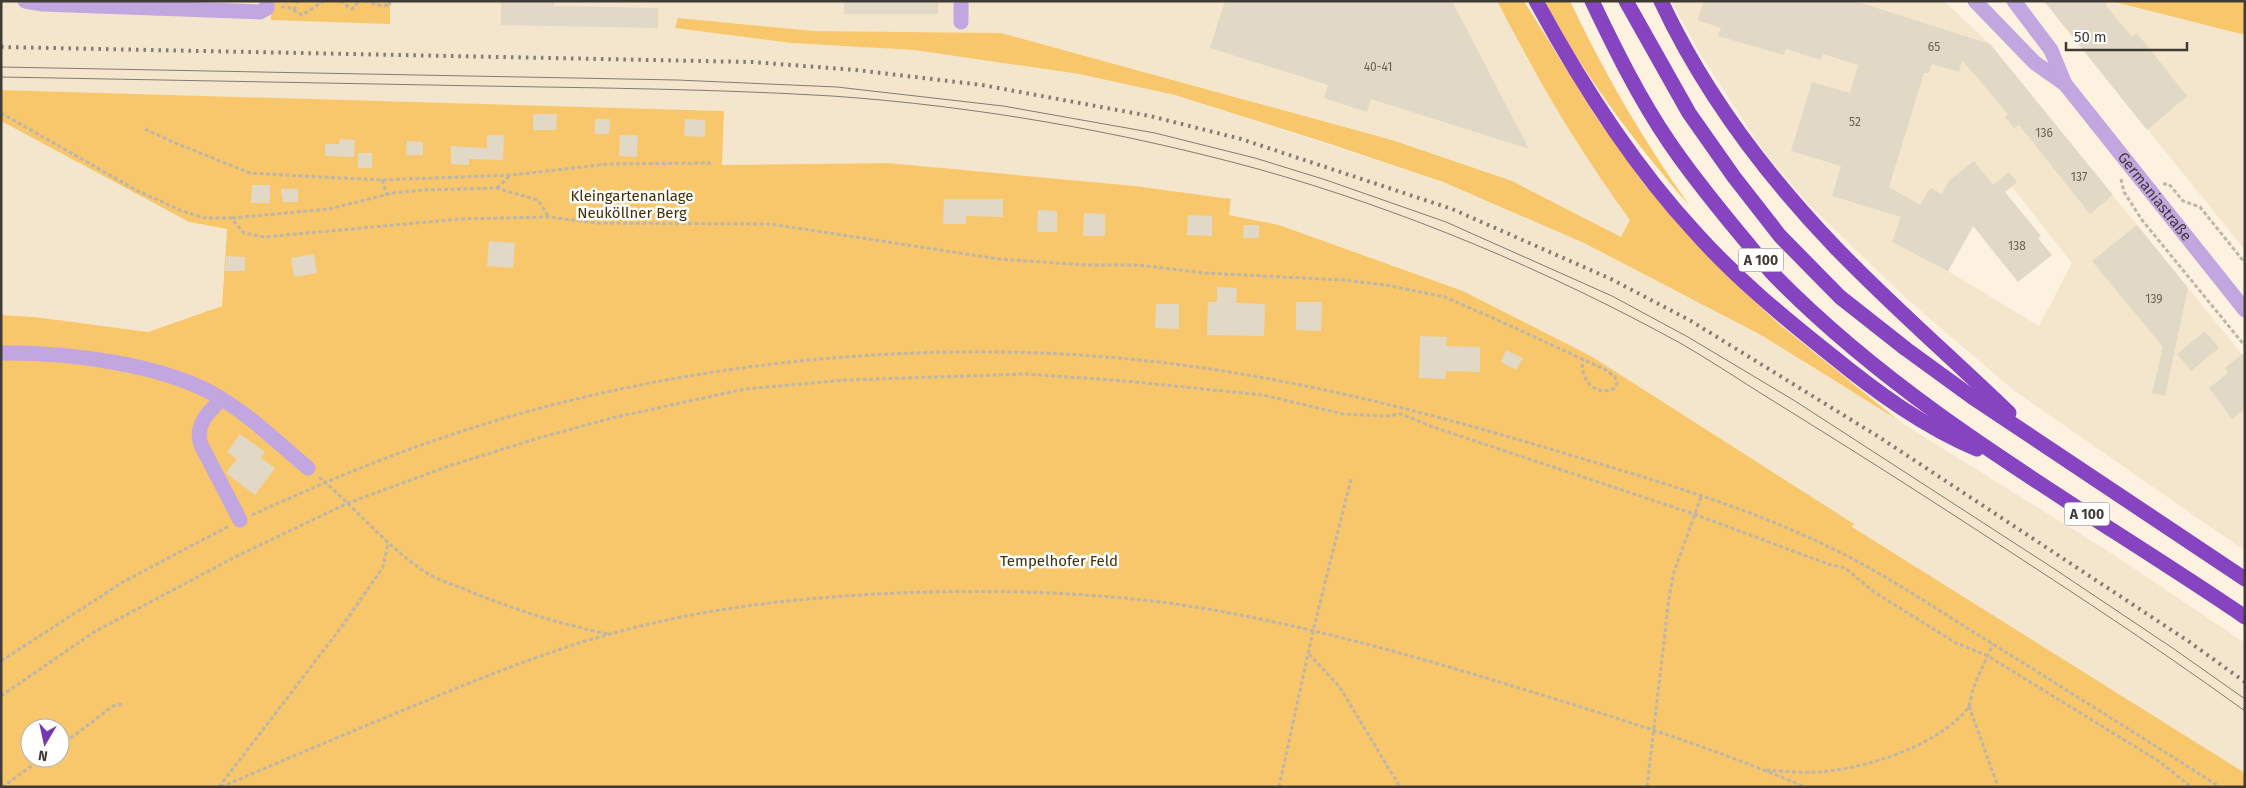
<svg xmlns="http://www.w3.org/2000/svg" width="2246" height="788" font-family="'Fira Sans',sans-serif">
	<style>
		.built { fill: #f3e6cd; fill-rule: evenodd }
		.green { fill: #f8c76c; fill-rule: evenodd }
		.building { fill: #e2d8c6 }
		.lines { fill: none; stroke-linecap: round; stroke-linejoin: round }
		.path { stroke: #beb6a7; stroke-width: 3; stroke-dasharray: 4 2.5; stroke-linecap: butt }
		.minor { stroke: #c1a6e0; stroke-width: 15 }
		.highway { stroke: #8744c0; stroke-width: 15 }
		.tram { stroke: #827c71; stroke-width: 1 }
		.rail { stroke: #827c71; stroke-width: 4; stroke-dasharray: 2.5 5; stroke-linecap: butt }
		.labels { text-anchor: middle; stroke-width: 5; stroke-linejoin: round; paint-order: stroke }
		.number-label { font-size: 12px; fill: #686359 }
		.shield { fill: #fff; stroke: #797672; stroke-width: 1 }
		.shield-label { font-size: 14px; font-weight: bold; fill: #403c35 }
		.park-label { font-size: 15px; fill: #422e02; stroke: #fff }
		.street-label { font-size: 15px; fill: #403c35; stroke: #fff }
	</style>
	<rect width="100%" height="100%" fill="#fdf2e0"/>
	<g class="built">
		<polygon points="1,1 1497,1 1527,59 1610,192 1631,220 1621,237 1392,140 1001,33 814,31 679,18 676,28 791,43 914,50 1079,74 1175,95 1443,182 1584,243 1761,335 2114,555 2245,643 2245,773 1851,527 1853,524 1591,356 1463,291 1279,225 1229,215 1231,199 1135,186 888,163 722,165 724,111 1,90"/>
		<path d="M1671,1H1944L1990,44L2245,358V551L2012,389L1907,299L1808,204L1764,152L1702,57ZM2012,187L2072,263L2039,326L1948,271L1983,210Z"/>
		<polygon points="2044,1 2112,1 2245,35 2245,250"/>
		<polygon points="1,121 189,222 227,229 222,306 148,332 35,317 1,315"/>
	</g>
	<g class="green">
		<polygon points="271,1 390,1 390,24 271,20"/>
		<path d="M1497,1H1524L1594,114L1645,185L1736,284L1779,324L1898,420L1761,335L1584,243L1443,182L1330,144L1175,95L1079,74L914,50L791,43L675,28L678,18L814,31L1001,33L1392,140L1512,181L1621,237L1630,220C1580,152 1536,77 1497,1Z"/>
		<path d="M1544,1H1570C1604,73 1643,140 1689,205C1634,142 1584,75 1544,1Z"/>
		<polygon points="2111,1 2245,1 2245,35"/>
		<path d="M1,90L724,111L722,165L888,163L1135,186L1231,199L1229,215L1279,225L1463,291L1591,356L1854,524L1852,527L2245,773V787H1V315L35,317L148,332L222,306L227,229L189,222L1,121ZM30,728H60V758H30Z"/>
	</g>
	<g class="building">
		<polygon points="501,1 554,1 554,6 658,8 658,28 501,25"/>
		<rect x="844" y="1" width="94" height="13"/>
		<polygon points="1225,1 1452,1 1529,149 1371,99 1367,112 1324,98 1328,85 1210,48"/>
		<polygon points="1704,1 1855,1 1990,44 2113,195 2090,214 2019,125 2014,128 2005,117 2008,114 1962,60 1959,72 1932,64 1929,73 1924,73 1889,187 1920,205 1930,188 1942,194 1949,181 1974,161 1993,185 2009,172 2017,182 2005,192 2041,236 2038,238 2052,255 2018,282 1973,226 1948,271 1892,242 1901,217 1832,196 1841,166 1791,151 1812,82 1850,93 1858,65 1823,54 1821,60 1786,49 1784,55 1718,36 1721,28 1697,20"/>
		<polygon points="2044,1 2107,1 2106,6 2132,37 2137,33 2187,96 2147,130"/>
		<polygon points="533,114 557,114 556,130 533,130"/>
		<polygon points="595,119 610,119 609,134 595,134"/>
		<polygon points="685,119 705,120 705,137 684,136"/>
		<polygon points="487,135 504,135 503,160 469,159 469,165 451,164 451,146 487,148"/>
		<polygon points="620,135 638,135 637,157 619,156"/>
		<polygon points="340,139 355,140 354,157 325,156 325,144 339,144"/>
		<polygon points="407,141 423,142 423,155 406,155"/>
		<rect x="358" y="153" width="14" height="15"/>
		<polygon points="252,185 270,185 270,203 251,203"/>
		<polygon points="281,189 298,189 298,202 283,202"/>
		<polygon points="944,199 1003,199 1003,217 966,216 966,224 943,224"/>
		<polygon points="1038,210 1057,211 1057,232 1037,232"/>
		<polygon points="1084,213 1105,214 1105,236 1083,236"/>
		<polygon points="1188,215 1212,216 1212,236 1187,235"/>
		<polygon points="1244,225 1259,225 1259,238 1243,238"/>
		<polygon points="2137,225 2188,288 2165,396 2152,393 2163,347 2092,261"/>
		<polygon points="489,241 515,243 513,268 487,266"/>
		<polygon points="314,254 317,273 294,277 291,258"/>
		<polygon points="226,256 245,257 245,271 225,271"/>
		<polygon points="1217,287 1237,288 1236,303 1265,304 1264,336 1207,335 1208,302 1217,302"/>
		<polygon points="1296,302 1322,302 1321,331 1296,330"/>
		<polygon points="1156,304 1179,304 1179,329 1155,328"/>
		<polygon points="2205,331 2219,348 2191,371 2177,354"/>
		<polygon points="1420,336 1447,337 1446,346 1480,347 1480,372 1446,371 1446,379 1419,378"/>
		<polygon points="1506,350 1523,358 1516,370 1501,362"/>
		<polygon points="2245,352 2245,409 2232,419 2209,388 2228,373 2225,368"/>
		<polygon points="240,434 265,452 261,458 275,468 255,495 226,473 237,459 227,452"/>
	</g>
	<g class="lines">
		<g class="path">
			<polyline points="340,1 352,9 359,1"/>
			<polyline points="365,1 382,6 390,5 389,1"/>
			<polyline points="281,7 288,7 302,15 324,1"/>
			<polyline points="294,10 298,1"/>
			<path d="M1,113L136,190L182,211L205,218H231L244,233L264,237L460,219L549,217L596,223L770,224L999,259L1086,265H1138L1205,273L1343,280L1386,285L1445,297L1513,327L1606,370L1615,377L1617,383L1615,388C1594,398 1579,378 1583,358"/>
			<polyline points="145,129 173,142 250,173 302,176 382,180 512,175 607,164 711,163"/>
			<polyline points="2121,179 2124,192 2142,220 2245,346"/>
			<polyline points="382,180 387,195"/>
			<polyline points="2163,184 2169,184 2183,201 2200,207 2245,263"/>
			<polyline points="497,188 511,175"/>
			<polyline points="232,218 329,209 393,193 423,190 496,188 538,200 549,217"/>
			<path d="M319,477C354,506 383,543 421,569C434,579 454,585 469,591C515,610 560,624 608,634"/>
			<path d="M252,515C309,489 367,464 427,443C642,367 892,338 1119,358C1263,371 1402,405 1540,446C1636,475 1736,502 1827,546C1880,571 1930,605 1980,636C2060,686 2140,736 2220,787"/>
			<polyline points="1309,654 1339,686 1400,787"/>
			<polyline points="1,661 123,582 229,526"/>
			<polyline points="1,696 94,632 235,557 348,503 452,465 535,439 616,417 745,389 846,380 1026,374 1125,381 1263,395 1343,414 1387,416 1401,414 1433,427 1694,514 1828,564 1845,568 1874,592 1956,643 1988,656 2160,762 2191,787"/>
			<polyline points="1969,706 1998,787"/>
			<polyline points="60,746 113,706 123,704"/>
			<path d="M1766,770C1783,771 1800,773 1816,772C1863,770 1938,746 1968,708C1971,703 1971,695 1973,690C1978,674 1987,659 1993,644"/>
			<polyline points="2,787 43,758"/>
			<polyline points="219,787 343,625 383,567 388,543"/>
			<path d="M221,787C284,760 348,733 411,707C483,677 554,648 629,629C717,606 808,597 899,593C998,589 1098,592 1196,607C1310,626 1422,658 1532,692C1625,720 1716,749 1805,787"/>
			<polyline points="1279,787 1313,631 1351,479"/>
			<polyline points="1647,787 1669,598 1674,572 1701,497"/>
		</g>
		<g class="minor">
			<polyline points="25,1 43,4 260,12 267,8 267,1"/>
			<polyline points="961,1 961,22"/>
			<polyline points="1975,1 2035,63 2065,84"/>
			<path id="s1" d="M2014,1L2051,50L2065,84L2245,310"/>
			<path d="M1,353C67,352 166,364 222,399C253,418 280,445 308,468"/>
			<path d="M222,399C209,411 194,425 201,445L240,520"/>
		</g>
		<g class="highway">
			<path d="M1536,1C1580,82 1631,163 1694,231C1735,277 1783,317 1831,355C1875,391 1924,427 1977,449"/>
			<path d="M1592,1C1615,49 1639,98 1669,142C1690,173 1715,204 1739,233C1751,247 1762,262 1774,275C1911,415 2085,508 2245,617"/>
			<polyline points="1626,1 1689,113 1734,177 1780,236 1840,297 1906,349 1972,397 2245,579"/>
			<path d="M1661,1C1704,93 1766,175 1836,248C1891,305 1952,358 2009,413"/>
		</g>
		<g class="tram">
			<polyline points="1,67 677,80 837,87 1003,106 1155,133 1255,158 1326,180 1446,222 1612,296 1688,337 1795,401 2053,568 2174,649 2245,699"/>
			<path d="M1,77C162,80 322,83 483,86C599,88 715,89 832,96C975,106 1119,131 1258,169C1404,210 1547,270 1680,343C1708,359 1735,377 1762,394C1820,430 1878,466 1935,503C2040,571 2144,638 2245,711"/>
		</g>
		<polyline class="rail" points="1,47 752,62 856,70 982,85 1150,116 1241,139 1452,209 1611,279 1691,321 1879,437 2188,641 2245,682"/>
	</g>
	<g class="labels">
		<g class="number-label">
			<text x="1934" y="51">65</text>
			<text x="1378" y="71">40-41</text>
			<text x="1855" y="126">52</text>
			<text x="2044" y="137">136</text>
			<text x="2079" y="181">137</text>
			<text x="2017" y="250">138</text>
			<text x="2154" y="303">139</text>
		</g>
		<g class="shield">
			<rect x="1738.5" y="248.5" width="45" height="23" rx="4"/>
			<rect x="2064.5" y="502.5" width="45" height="23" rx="4"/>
		</g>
		<g class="shield-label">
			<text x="1761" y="265">A 100</text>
			<text x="2087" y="519">A 100</text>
		</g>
		<g class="park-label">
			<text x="632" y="201">Kleingartenanlage<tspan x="632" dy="17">Neuköllner Berg</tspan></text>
			<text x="1059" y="566">Tempelhofer Feld</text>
		</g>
		<g class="street-label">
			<text dy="5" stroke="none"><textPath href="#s1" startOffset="242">Germaniastraße</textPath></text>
		</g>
	</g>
	<rect width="2246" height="788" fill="none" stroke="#403c35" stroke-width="5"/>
	<g transform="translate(45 743) rotate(189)"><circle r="24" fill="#ffffff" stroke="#b3b1ae"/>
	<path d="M0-4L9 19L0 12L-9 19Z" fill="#7738ad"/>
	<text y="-8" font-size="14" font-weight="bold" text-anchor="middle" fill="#403c35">N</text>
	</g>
	<path d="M2066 42v8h121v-8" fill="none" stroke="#403c35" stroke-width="2.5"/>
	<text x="2074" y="42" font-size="15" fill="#403c35" stroke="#ffffff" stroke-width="4" paint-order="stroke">50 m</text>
</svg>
